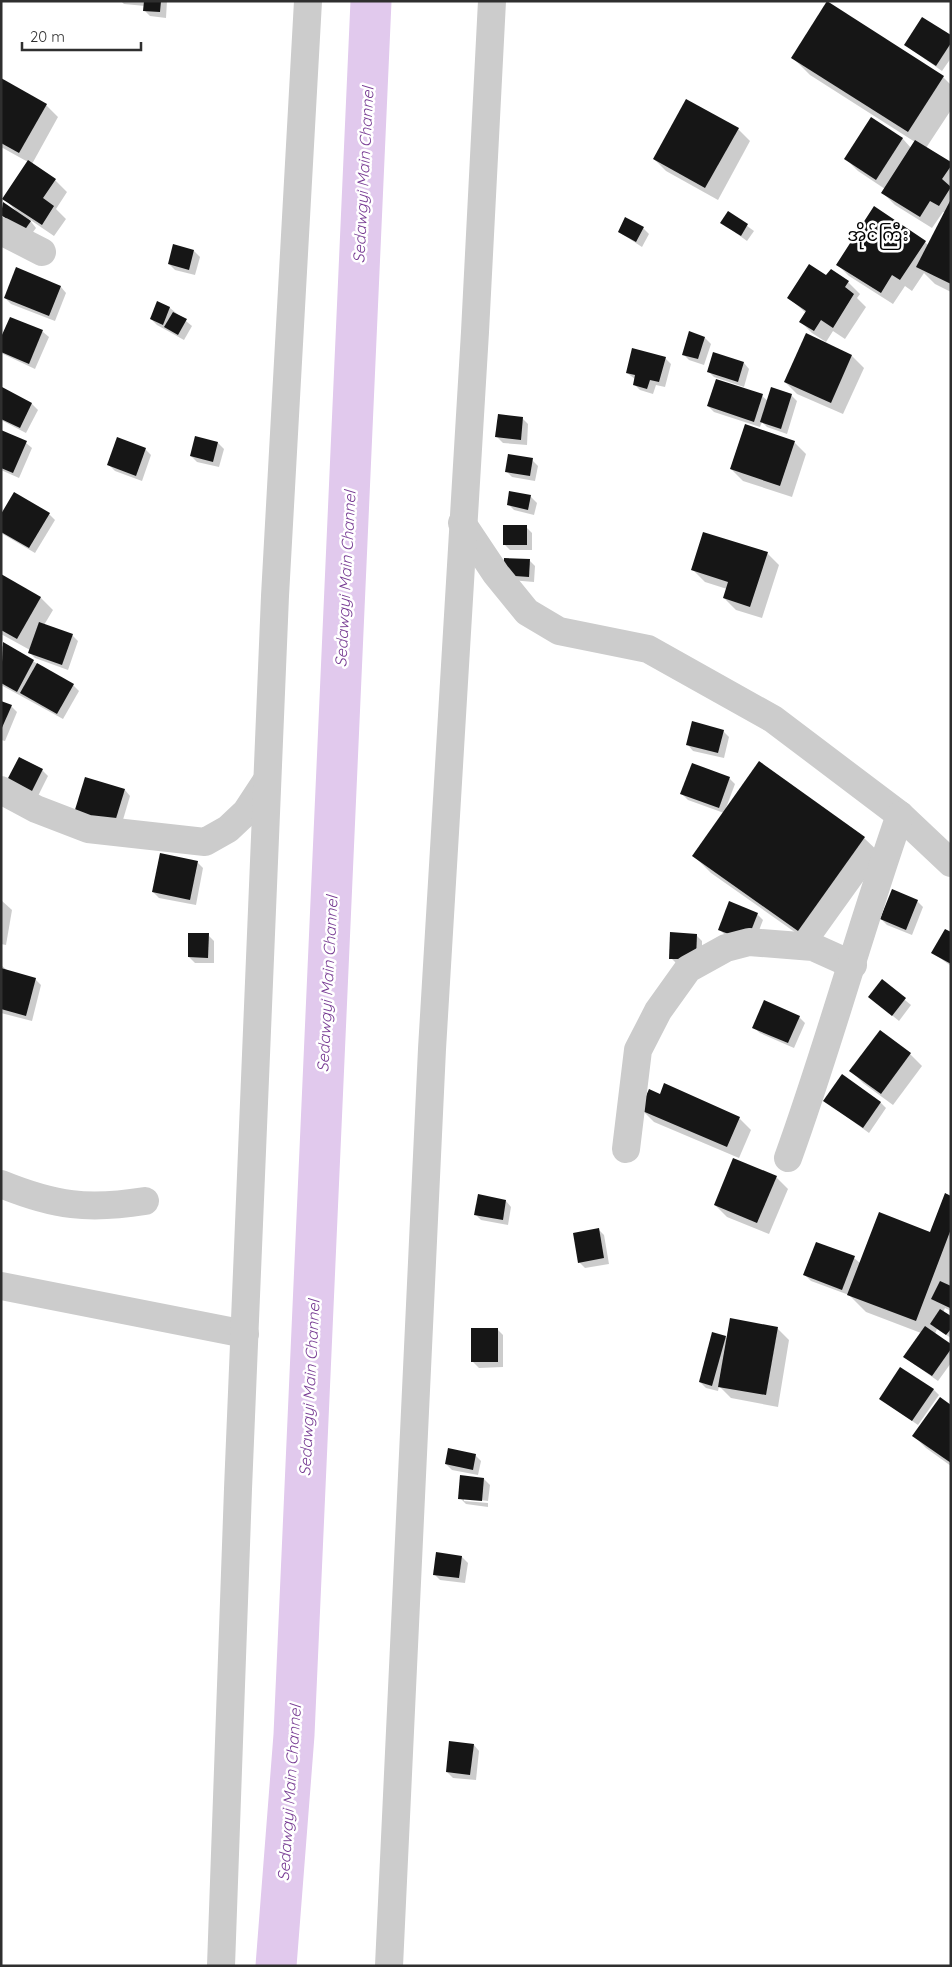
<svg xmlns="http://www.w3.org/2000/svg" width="952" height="1967" font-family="Quicksand,'Noto Sans Myanmar',sans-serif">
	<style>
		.shadow { fill: #0003 }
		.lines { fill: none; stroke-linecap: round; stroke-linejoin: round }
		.canal { stroke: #e1c9ed; stroke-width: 41 }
		.building { fill: #161616 }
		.minor { stroke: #ccc; stroke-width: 28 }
		.labels { text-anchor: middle; stroke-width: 5; stroke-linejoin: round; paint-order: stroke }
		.water-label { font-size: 16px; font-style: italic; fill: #773b93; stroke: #fff }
		.quarter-label { font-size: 18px; fill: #000; stroke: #fff }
	</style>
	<rect width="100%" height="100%" fill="#fff"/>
	<g class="shadow">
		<polygon points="121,1 167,1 166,18 150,16 144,10 145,6 124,4"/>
		<polygon points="951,37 951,58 942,71 905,45"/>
		<polygon points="793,58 943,77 951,85 951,110 926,148 951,164 951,292 935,284 924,273 912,291 905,286 893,304 849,276 837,264 925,242 928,245 945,213 943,212 932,228 895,205 883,193 885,189 858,171 846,159 872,119 903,139 911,148 915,142 810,75"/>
		<polygon points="1,80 46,105 58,117 32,164 55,180 67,192 56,209 66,219 54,236 29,219 36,228 30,236 1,215 4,204 17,212 4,198 28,162 1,147"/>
		<polygon points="738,129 750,141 718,200 666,171 654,159"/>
		<polygon points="728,212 754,231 747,241 722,223"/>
		<polygon points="643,228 649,234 642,247 619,232"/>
		<polygon points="194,251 200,257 195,275 175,270 169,264"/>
		<polygon points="827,277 848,282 860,294 857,298 866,307 845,339 833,331 826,342 812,333 800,321 806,313 789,298"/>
		<polygon points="61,287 66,293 55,321 11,304 5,298"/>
		<polygon points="158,303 170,308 192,326 184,340 157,325 151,319"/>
		<polygon points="11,318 43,332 49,337 35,369 1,353 1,340"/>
		<polygon points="705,338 711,344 704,365 689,360 684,355"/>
		<polygon points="852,356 864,368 843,414 797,394 785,382"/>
		<polygon points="665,358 671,364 665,387 656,385 653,394 640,390 634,384 635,379 627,373"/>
		<polygon points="744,363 749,369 744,387 714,377 708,371"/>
		<polygon points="3,389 32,404 38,410 26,433 1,420"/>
		<polygon points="791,395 797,401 787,434 767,427 762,422 760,427 714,412 708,406 762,396 768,401"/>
		<polygon points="522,418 528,424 527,445 503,443 497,437"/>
		<polygon points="1,432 26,443 32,448 19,478 1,470"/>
		<polygon points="196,438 218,443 224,449 219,467 197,462 191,456"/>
		<polygon points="794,442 806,454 792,497 743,481 731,469"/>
		<polygon points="145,449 151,455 142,481 115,471 109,465"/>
		<polygon points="532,460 538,466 535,481 512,477 506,471"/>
		<polygon points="510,492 531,497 537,503 534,515 514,510 508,504"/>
		<polygon points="49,514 55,520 35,553 1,533 1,516"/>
		<polygon points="526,527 532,533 532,550 510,550 504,544"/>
		<polygon points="767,553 779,565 762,618 736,610 724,598 727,589 705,582 693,570"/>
		<polygon points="529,560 535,566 534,582 510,580"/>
		<polygon points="1,575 41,598 53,610 44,625 72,635 78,641 68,670 35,658 29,652 30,650 1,634"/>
		<polygon points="4,644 73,685 79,691 63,719 1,685 1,648"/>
		<polygon points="1,702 11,706 17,712 5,741 1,740"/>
		<polygon points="723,731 729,737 724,758 693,751 688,745"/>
		<polygon points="42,770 48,776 37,798 14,786"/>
		<polygon points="729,778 735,784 726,808 864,838 882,855 816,947 711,873 694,856 724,813 688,800 682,794"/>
		<polygon points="125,790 130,796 120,830 82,818"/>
		<polygon points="197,862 203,868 196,905 159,898 153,892"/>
		<polygon points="1,900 12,910 6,945 1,944"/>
		<polygon points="917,901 923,907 912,935 887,925 881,919"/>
		<polygon points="757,914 763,920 753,946 726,936 720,930"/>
		<polygon points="951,934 951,966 933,953"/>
		<polygon points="208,935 214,941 214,963 195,963 189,957"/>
		<polygon points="696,935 702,941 702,965 677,964 671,958"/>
		<polygon points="1,965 8,971 35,979 41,985 32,1021 1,1013"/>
		<polygon points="882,981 911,1005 899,1021 876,1002"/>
		<polygon points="799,1017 805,1023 794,1048 760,1033 754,1028"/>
		<polygon points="910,1054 922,1066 893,1105 863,1083 851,1071"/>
		<polygon points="660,1096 739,1118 751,1130 739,1158 654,1122 642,1110"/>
		<polygon points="825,1101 881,1103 886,1108 869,1133"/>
		<polygon points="776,1177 788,1189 769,1234 727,1217 715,1205"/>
		<polygon points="951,1197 951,1311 945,1308 943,1313 951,1318 951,1338 937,1329 935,1334 951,1345 951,1363 938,1381 904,1357 921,1333 866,1312 849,1295 811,1281 805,1275 854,1258 860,1263 930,1234"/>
		<polygon points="506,1201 511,1207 508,1225 481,1220 475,1214"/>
		<polygon points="598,1229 604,1235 609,1264 585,1268 579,1262"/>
		<polygon points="777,1328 789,1340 778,1407 731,1398 719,1386 718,1391 706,1388 700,1382 725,1337 728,1339"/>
		<polygon points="497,1329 503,1335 503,1367 479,1368 473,1362"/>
		<polygon points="933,1389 939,1395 918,1425 880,1399"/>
		<polygon points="951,1407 951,1466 926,1448 914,1436"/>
		<polygon points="475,1455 481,1461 478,1475 452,1470 446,1464"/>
		<polygon points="484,1479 490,1485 488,1501 464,1498 464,1501 488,1503 488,1507 466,1504 460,1498"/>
		<polygon points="462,1557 468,1563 465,1583 440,1580 434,1574"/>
		<polygon points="474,1745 479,1751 476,1780 453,1778 447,1772"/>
	</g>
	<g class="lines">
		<polyline class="canal" points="276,1966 294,1735 371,1"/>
	</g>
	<g class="building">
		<polygon points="144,1 161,1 160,12 143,11"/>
		<polygon points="827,1 944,76 908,132 791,58"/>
		<polygon points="922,17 951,35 951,43 936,66 904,45"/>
		<polygon points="1,78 47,104 19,153 1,143"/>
		<polygon points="686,99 739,128 705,188 653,159"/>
		<polygon points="871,117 903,138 876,180 844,159"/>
		<polygon points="915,140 951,162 951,166 942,179 951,187 939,206 930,201 920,217 881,193"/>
		<polygon points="28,160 56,179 43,198 54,206 42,225 2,199"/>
		<polygon points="951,199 951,284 916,267"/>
		<polygon points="3,202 31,221 24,231 1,215"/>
		<polygon points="874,206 926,241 900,280 892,275 881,293 836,265"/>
		<polygon points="728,211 748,224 741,236 720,223"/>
		<polygon points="625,217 644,227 636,242 618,232"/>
		<polygon points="173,244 194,250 189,270 168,264"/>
		<polygon points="809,264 826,275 831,269 849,281 845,287 854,294 833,328 821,320 814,331 799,322 806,311 787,298"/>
		<polygon points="16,267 61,286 49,316 4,298"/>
		<polygon points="157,301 170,307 163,325 150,319"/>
		<polygon points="173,312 187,319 178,335 164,327"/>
		<polygon points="10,317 43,330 29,364 1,352 1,337"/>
		<polygon points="689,331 705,337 698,359 682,355"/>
		<polygon points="806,333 852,355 831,403 784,382"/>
		<polygon points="632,348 666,357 659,382 650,380 647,389 633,385 635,375 626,373"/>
		<polygon points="713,352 744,362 738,382 707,372"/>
		<polygon points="716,379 763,394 754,422 707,406"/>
		<polygon points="2,387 32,403 20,428 1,419"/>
		<polygon points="771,387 792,394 781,429 760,422"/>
		<polygon points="498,414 523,417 521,440 495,437"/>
		<polygon points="745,424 795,441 780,486 730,469"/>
		<polygon points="1,430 27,441 13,473 1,468"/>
		<polygon points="195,436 218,442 213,462 190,456"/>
		<polygon points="117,437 146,448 136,476 107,465"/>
		<polygon points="508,454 533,458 530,476 505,472"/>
		<polygon points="509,491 531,495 528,510 507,505"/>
		<polygon points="14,492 50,513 29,548 1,532 1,514"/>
		<rect x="503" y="525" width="24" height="20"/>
		<polygon points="703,532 768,552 750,607 723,598 728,582 691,570"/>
		<polygon points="504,558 530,559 529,577 503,575"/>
		<polygon points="1,574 41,597 17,639 1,630"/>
		<polygon points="39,622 73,634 62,665 28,653"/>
		<polygon points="3,642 34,660 17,692 1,683"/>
		<polygon points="37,663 74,684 57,714 20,693"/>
		<polygon points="1,701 12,705 1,730"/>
		<polygon points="692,721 724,730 718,753 686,745"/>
		<polygon points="19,757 43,769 31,793 7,780"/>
		<polygon points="759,761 865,837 798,931 692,856"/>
		<polygon points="692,763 730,777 719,808 680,794"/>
		<polygon points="85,777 125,789 114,825 74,813"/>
		<polygon points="160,853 198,861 190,900 152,892"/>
		<polygon points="892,889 918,900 906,930 880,919"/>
		<polygon points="729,901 758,913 747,941 718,930"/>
		<polygon points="945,929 951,932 951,964 931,953"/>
		<polygon points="670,932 697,934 696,959 669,959"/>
		<polygon points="188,933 209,933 208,958 188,957"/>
		<polygon points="1,968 36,978 26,1016 1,1009"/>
		<polygon points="882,979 906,998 892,1016 868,997"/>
		<polygon points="764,1000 800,1016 788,1043 752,1028"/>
		<polygon points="880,1030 911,1053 881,1094 849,1071"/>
		<polygon points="842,1074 881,1102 863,1128 823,1101"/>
		<polygon points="664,1083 740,1117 727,1147 640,1110 649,1089 660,1094"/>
		<polygon points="733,1158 777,1176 757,1223 714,1205"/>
		<polygon points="945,1193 951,1196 951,1229 916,1321 847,1295 879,1212 930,1232"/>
		<polygon points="478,1194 506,1200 503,1220 474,1215"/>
		<polygon points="599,1228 604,1258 578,1263 573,1233"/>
		<polygon points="816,1242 855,1256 842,1290 803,1275"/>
		<polygon points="940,1281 951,1286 950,1308 931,1299"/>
		<polygon points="940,1309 951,1316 951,1329 946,1335 930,1324"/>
		<polygon points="730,1318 778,1327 766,1395 718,1387"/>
		<polygon points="925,1326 951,1344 951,1349 932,1376 903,1357"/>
		<rect x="471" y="1328" width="27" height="34"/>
		<polygon points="712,1332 726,1336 712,1386 699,1382"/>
		<polygon points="900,1367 934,1389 912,1421 879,1399"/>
		<polygon points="940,1397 951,1405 951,1463 912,1436"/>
		<polygon points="448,1448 476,1454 473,1470 445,1464"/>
		<polygon points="460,1475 484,1478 482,1501 458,1499"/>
		<polygon points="436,1552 462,1556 459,1578 433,1575"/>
		<polygon points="449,1741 474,1744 470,1775 446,1772"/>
	</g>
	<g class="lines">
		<g class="minor">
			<polyline points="1,231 42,252"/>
			<polyline points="462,523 496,574 527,612 559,631 648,649 773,719 900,815 951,863"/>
			<polyline points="1,790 36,809 88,829 205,842 228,829 246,812 267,780"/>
			<polyline points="626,1149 638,1050 658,1011 688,969 726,948 749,942 813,947 853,965"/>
			<path d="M788,1158C829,1045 860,929 900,815"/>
			<path d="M1,1184C55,1206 88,1210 145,1201"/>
			<polyline points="1,1286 245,1334"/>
			<polyline points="221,1966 238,1489 275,596 308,1"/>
			<polyline points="389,1966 432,1049 475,332 492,1"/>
		</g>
	</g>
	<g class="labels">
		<g class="water-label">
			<text transform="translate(363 175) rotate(-87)" y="6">Sedawgyi Main Channel</text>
			<text transform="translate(345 579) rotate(-87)" y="6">Sedawgyi Main Channel</text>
			<text transform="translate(327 984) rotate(-87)" y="6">Sedawgyi Main Channel</text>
			<text transform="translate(309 1388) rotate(-87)" y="6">Sedawgyi Main Channel</text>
			<text transform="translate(289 1793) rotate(-86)" y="6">Sedawgyi Main Channel</text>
		</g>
		<g class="quarter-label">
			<text x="878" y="241">အိုင်ကြီး</text>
		</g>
	</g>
	<rect width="952" height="1967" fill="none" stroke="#2f2f2f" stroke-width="5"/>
	<path d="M22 42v8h119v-8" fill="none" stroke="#2f2f2f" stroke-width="2.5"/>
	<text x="30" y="42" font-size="15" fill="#2f2f2f" stroke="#ffffff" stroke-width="4" paint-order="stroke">20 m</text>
</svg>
